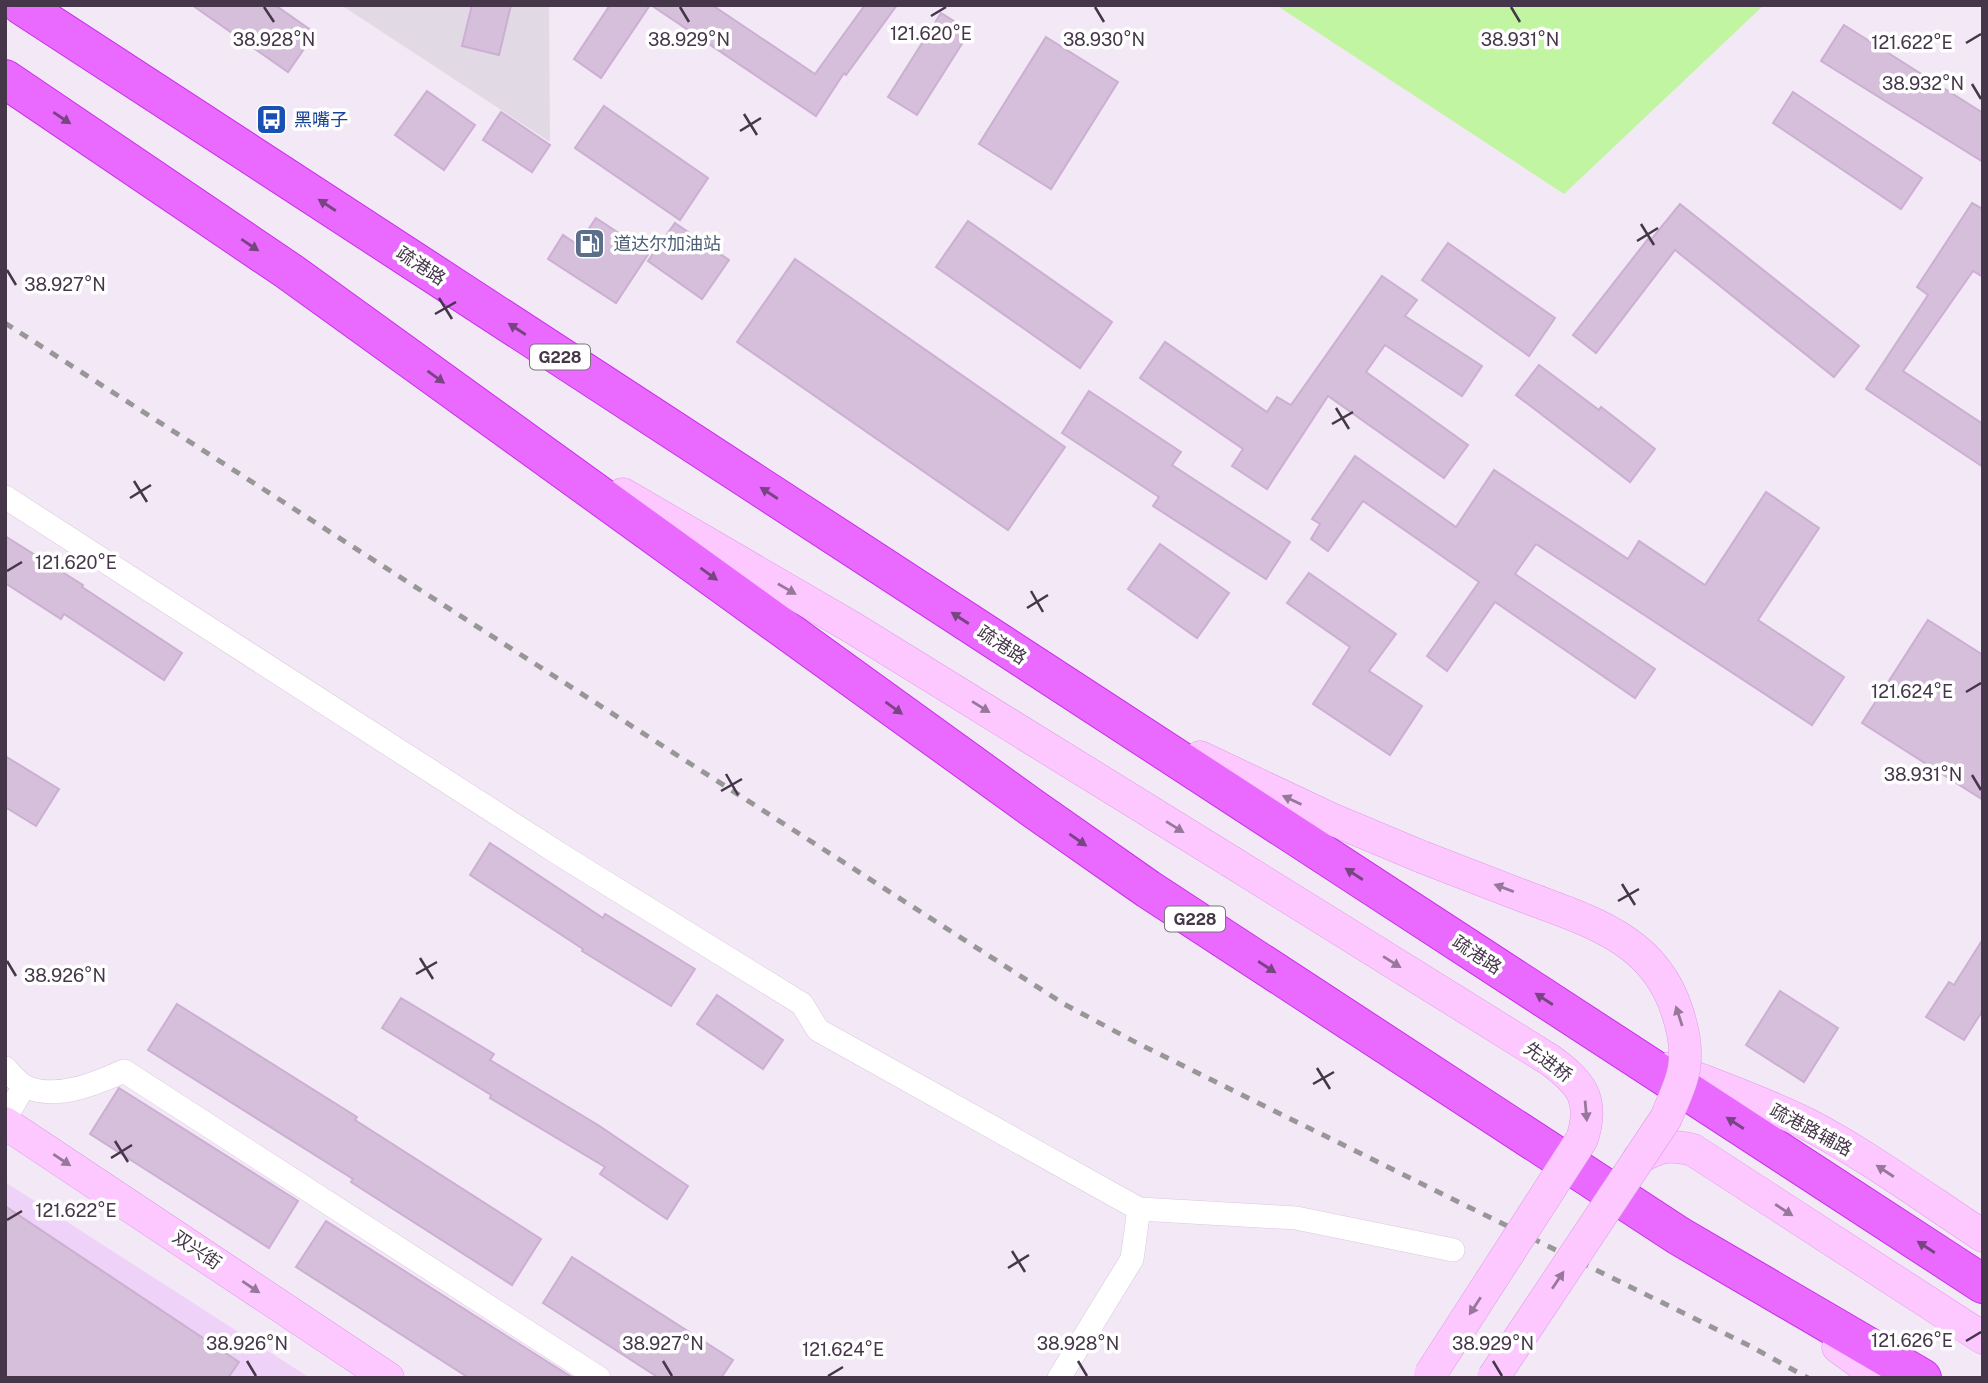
<svg xmlns="http://www.w3.org/2000/svg" width="1988" height="1383" font-family="'Public Sans','Noto Sans SC',sans-serif">
	<style>
		.commercial { fill: #efd2f8 }
		.industrial { fill: #e1d9e4 }
		.water { fill: #c2f5a1 }
		.building { fill: #d5bfda; stroke: #ccafd3; stroke-width: 2 }
		.lines { fill: none; stroke-linecap: round; stroke-linejoin: round }
		.street-casing { stroke: #dcc7df; stroke-width: 24 }
		.secondary-casing { stroke: #df9de4; stroke-width: 33 }
		.highway-casing { stroke: #c730e7; stroke-width: 40 }
		.street { stroke: #fff; stroke-width: 23 }
		.secondary { stroke: #fcc8ff; stroke-width: 32 }
		.highway { stroke: #ea69ff; stroke-width: 38 }
		.rail { stroke: #979797; stroke-width: 5; stroke-dasharray: 9 9; stroke-linecap: butt }
		.secondary-bridge-casing { stroke: #df9de4; stroke-width: 33; stroke-linecap: butt }
		.secondary-bridge { stroke: #fcc8ff; stroke-width: 32 }
		.oneway { fill: #774580 }
		.oneway2 { fill: #97789b }
		.ticks { fill: none; stroke: #453649; stroke-width: 2.5 }
		.labels { text-anchor: middle; stroke-width: 7; stroke-linejoin: round; paint-order: stroke }
		.shield { fill: #fff; stroke: #7d7280; stroke-width: 2 }
		.shield-label { font-size: 16px; font-weight: bold; fill: #453649 }
		.transit-label { font-size: 18px; fill: #164399; stroke: #fff; text-anchor: start }
		.service-label { font-size: 18px; fill: #4e5e75; stroke: #fff; text-anchor: start }
		.street-label { font-size: 18px; fill: #453649; stroke: #fff }
		.ticks-label { font-size: 18px; text-anchor: middle; fill: #453649; stroke: #fff; stroke-width: 7; stroke-linejoin: round; paint-order: stroke }
	</style>
	<rect width="100%" height="100%" fill="#f3e8f5"/>
	<polygon class="commercial" points="5,1182 310,1378 5,1378"/>
	<polygon class="industrial" points="341,5 549,5 550,142"/>
	<polygon class="water" points="1276,5 1764,5 1564,194"/>
	<g class="building">
		<polygon points="192,5 275,5 315,33 288,72"/>
		<polygon points="472,5 511,5 499,55 462,46"/>
		<polygon points="610,5 650,5 601,78 574,59"/>
		<polygon points="651,5 712,5 815,74 865,5 897,5 846,75 844,73 816,116"/>
		<polygon points="941,13 970,31 917,115 888,97"/>
		<polygon points="1844,25 1983,113 1983,162 1821,61"/>
		<polygon points="1046,37 1118,82 1051,189 979,144"/>
		<polygon points="427,91 475,125 444,170 395,135"/>
		<polygon points="1793,92 1922,178 1901,209 1773,123"/>
		<polygon points="604,106 708,178 680,220 575,148"/>
		<polygon points="501,112 550,145 532,172 483,140"/>
		<polygon points="1972,203 1983,209 1983,277 1973,271 1903,371 1983,424 1983,467 1866,389 1928,295 1917,287"/>
		<polygon points="1680,204 1859,346 1834,377 1675,250 1596,353 1573,335 1648,239 1650,241"/>
		<polygon points="596,218 649,253 616,303 548,259 563,235 578,245"/>
		<polygon points="968,221 1112,322 1080,368 936,267"/>
		<polygon points="675,223 729,260 702,299 648,261"/>
		<polygon points="1448,243 1555,318 1529,356 1422,280"/>
		<polygon points="795,259 1065,447 1008,530 737,342"/>
		<polygon points="1382,276 1417,300 1405,316 1482,366 1462,396 1385,345 1366,372 1468,445 1444,478 1328,396 1267,489 1232,466 1243,449 1140,378 1165,342 1267,412 1277,397 1291,405"/>
		<polygon points="1539,365 1599,410 1601,407 1655,449 1630,482 1516,395"/>
		<polygon points="1089,391 1181,452 1172,465 1290,542 1266,579 1153,506 1159,497 1062,433"/>
		<polygon points="1355,456 1456,527 1494,470 1628,559 1639,541 1705,585 1766,492 1819,528 1758,620 1844,677 1812,725 1536,544 1515,574 1655,669 1635,698 1495,602 1447,671 1427,656 1479,582 1363,501 1328,551 1311,539 1320,524 1312,519"/>
		<polygon points="5,536 83,585 82,587 182,653 164,680 64,614 61,619 5,583"/>
		<polygon points="1160,544 1229,593 1197,638 1128,589"/>
		<polygon points="1309,573 1396,634 1369,671 1422,706 1390,755 1313,704 1350,647 1287,603"/>
		<polygon points="1928,620 1983,655 1983,800 1862,723"/>
		<polygon points="5,756 59,789 36,826 5,807"/>
		<polygon points="490,843 603,918 605,914 695,969 671,1006 582,951 583,949 470,875"/>
		<polygon points="1983,939 1983,1010 1964,1040 1926,1017 1949,982 1954,985"/>
		<polygon points="1780,991 1838,1028 1804,1082 1746,1045"/>
		<polygon points="717,995 783,1040 763,1069 697,1024"/>
		<polygon points="401,998 494,1054 490,1060 598,1125 688,1186 667,1219 600,1174 605,1167 490,1098 491,1095 382,1028"/>
		<polygon points="177,1004 357,1117 355,1120 541,1239 512,1285 351,1182 353,1179 148,1050"/>
		<polygon points="119,1088 298,1201 269,1248 90,1134"/>
		<polygon points="5,1206 239,1362 228,1378 5,1378"/>
		<polygon points="326,1221 513,1340 573,1378 469,1378 296,1267"/>
		<polygon points="572,1257 733,1360 721,1378 659,1378 543,1303"/>
	</g>
	<g class="lines">
		<defs>
			<g id="street">
				<polyline points="5,497 561,855 802,1004 818,1030 1139,1209 1296,1218 1453,1250"/>
				<path d="M5,1068C11,1074 18,1083 26,1087C57,1100 95,1084 124,1071L599,1378"/>
				<polyline points="5,1119 24,1086"/>
				<polyline points="1059,1378 1132,1259 1139,1209"/>
			</g>
			<g id="secondary">
				<polyline points="623,494 853,628 1230,861"/>
				<polyline points="1200,757 1329,818 1422,857"/>
				<path d="M1671,1068C1716,1086 1762,1102 1805,1123C1867,1155 1925,1198 1983,1236"/>
				<polyline points="5,1123 388,1378"/>
				<path d="M1639,1158C1660,1146 1669,1144 1693,1150L1983,1338"/>
				<polyline points="1838,1347 1881,1378"/>
			</g>
			<g id="highway">
				<polyline points="21,5 1983,1284"/>
				<polyline points="5,79 290,272 1031,807 1148,889 1679,1236 1922,1378"/>
			</g>
		</defs>
		<use href="#street" class="street-casing"/>
		<use href="#secondary" class="secondary-casing"/>
		<use href="#highway" class="highway-casing"/>
		<use href="#street" class="street"/>
		<use href="#secondary" class="secondary"/>
		<use href="#highway" class="highway"/>
		<polyline class="rail" points="5,323 1064,1004 1137,1043 1750,1346 1808,1378"/>
		<defs>
			<g id="secondary-bridge">
				<path d="M1422,857C1458,871 1495,885 1531,899C1593,922 1655,941 1677,1011C1682,1026 1686,1041 1685,1058C1685,1078 1673,1100 1666,1118L1493,1378"/>
				<path d="M1230,861L1550,1060C1581,1083 1595,1099 1582,1139L1430,1375"/>
			</g>
		</defs>
		<use href="#secondary-bridge" class="secondary-bridge-casing"/>
		<use href="#secondary-bridge" class="secondary-bridge"/>
	</g>
	<defs><path id="oneway-solid" d="M-6-.8H1V-3.2L6.5 0L1 3.2V.8H-6Z" transform="scale(1.75)"/></defs>
	<g class="oneway">
		<use href="#oneway-solid" transform="translate(62 118) rotate(34)"/>
		<use href="#oneway-solid" transform="translate(327 205) rotate(-147)"/>
		<use href="#oneway-solid" transform="translate(250 245) rotate(34)"/>
		<use href="#oneway-solid" transform="translate(517 329) rotate(-147)"/>
		<use href="#oneway-solid" transform="translate(436 377) rotate(36)"/>
		<use href="#oneway-solid" transform="translate(769 493) rotate(-147)"/>
		<use href="#oneway-solid" transform="translate(709 574) rotate(36)"/>
		<use href="#oneway-solid" transform="translate(960 618) rotate(-147)"/>
		<use href="#oneway-solid" transform="translate(894 708) rotate(36)"/>
		<use href="#oneway-solid" transform="translate(1078 840) rotate(35)"/>
		<use href="#oneway-solid" transform="translate(1354 874) rotate(-147)"/>
		<use href="#oneway-solid" transform="translate(1267 967) rotate(33)"/>
		<use href="#oneway-solid" transform="translate(1544 999) rotate(-147)"/>
		<use href="#oneway-solid" transform="translate(1735 1123) rotate(-147)"/>
		<use href="#oneway-solid" transform="translate(1926 1247) rotate(-147)"/>
	</g>
	<g class="oneway2">
		<use href="#oneway-solid" transform="translate(787 589) rotate(30)"/>
		<use href="#oneway-solid" transform="translate(981 707) rotate(32)"/>
		<use href="#oneway-solid" transform="translate(1292 800) rotate(-155)"/>
		<use href="#oneway-solid" transform="translate(1175 827) rotate(32)"/>
		<use href="#oneway-solid" transform="translate(1504 888) rotate(-159)"/>
		<use href="#oneway-solid" transform="translate(1392 962) rotate(32)"/>
		<use href="#oneway-solid" transform="translate(1679 1016) rotate(-108)"/>
		<use href="#oneway-solid" transform="translate(1586 1111) rotate(85)"/>
		<use href="#oneway-solid" transform="translate(62 1160) rotate(34)"/>
		<use href="#oneway-solid" transform="translate(1885 1171) rotate(-147)"/>
		<use href="#oneway-solid" transform="translate(1784 1210) rotate(33)"/>
		<use href="#oneway-solid" transform="translate(1558 1280) rotate(-56)"/>
		<use href="#oneway-solid" transform="translate(251 1287) rotate(34)"/>
		<use href="#oneway-solid" transform="translate(1475 1306) rotate(123)"/>
	</g>
	<path class="ticks" d="M264,7L274,22M680,7L689,22M1095,7L1104,22M1511,7L1520,22M931,16L946,7M1966,43L1981,34M1972,84L1981,99M744,114L757,135M740,131L761,118M1641,224L1654,245M1637,241L1658,228M7,270L16,285M439,298L452,319M435,314L456,302M1336,408L1349,429M1332,424L1353,412M134,481L147,502M130,498L151,485M7,571L22,562M1031,591L1043,612M1027,608L1048,595M1966,692L1981,683M726,774L738,795M1972,775L1981,790M721,791L742,779M1622,884L1635,905M1618,901L1639,889M420,958L433,979M7,961L16,976M416,974L437,962M1317,1068L1330,1089M1313,1084L1334,1072M115,1141L128,1162M111,1158L132,1145M7,1220L22,1211M1012,1251L1025,1272M1008,1268L1029,1255M1966,1341L1981,1332M247,1361L256,1376M663,1361L672,1376M1078,1361L1087,1376M1493,1361L1502,1376M828,1376L843,1367"/>
	<defs>
		<symbol id="bus-square" viewBox="-11 -11 22 22"><rect x="-9" y="-9" width="18" height="18" rx="4" fill="#1a4fb4" stroke="#fff"/><path d="M-5-6H5V4H4V6H2V4H-2V6H-4V4H-5ZM-3.5-4V0h7V-4ZM-3.5 1.2v1.5H-2V1.2ZM2 1.2v1.5H3.5V1.2Z" fill="#fff"/></symbol>
		<symbol id="fuel-square" viewBox="-11 -11 22 22"><rect x="-9" y="-9" width="18" height="18" rx="4" fill="#5c6f8a" stroke="#fff"/><path d="M-5.5-6h7V0h2V4h1.3V-2.5L3-4.5l.8-.8L6-3V5H2.5V1h-1V6h-7ZM-4.2-4.7v3.2H.2V-4.7Z" fill="#fff"/></symbol>
	</defs>
	<g fill-rule="evenodd">
		<use href="#bus-square" x="254" y="102" width="35" height="35"/>
		<use href="#fuel-square" x="572" y="226" width="35" height="35"/>
	</g>
	<g class="labels">
		<g class="shield">
			<rect x="530" y="344.5" width="60" height="25" rx="5"/>
			<rect x="1165" y="906.5" width="60" height="25" rx="5"/>
		</g>
		<g class="shield-label">
			<text x="560" y="363">G228</text>
			<text x="1195" y="925">G228</text>
		</g>
		<g class="transit-label">
			<text x="294" y="126">黑嘴子</text>
		</g>
		<g class="service-label">
			<text x="613" y="250">道达尔加油站</text>
		</g>
		<g class="street-label">
			<text transform="translate(421 266) rotate(33)" y="6">疏港路</text>
			<text transform="translate(1002 645) rotate(33)" y="6">疏港路</text>
			<text transform="translate(1477 955) rotate(33)" y="6">疏港路</text>
			<text transform="translate(1548 1062) rotate(36)" y="6">先进桥</text>
			<text transform="translate(1811 1130) rotate(28)" y="6">疏港路辅路</text>
			<text transform="translate(197 1250) rotate(34)" y="6">双兴街</text>
		</g>
	</g>
	<g class="ticks-label">
		<text x="931" y="40">121.620°E</text>
		<text x="274" y="46">38.928°N</text>
		<text x="689" y="46">38.929°N</text>
		<text x="1104" y="46">38.930°N</text>
		<text x="1520" y="46">38.931°N</text>
		<text x="1912" y="49">121.622°E</text>
		<text x="1923" y="90">38.932°N</text>
		<text x="65" y="291">38.927°N</text>
		<text x="76" y="569">121.620°E</text>
		<text x="1912" y="698">121.624°E</text>
		<text x="1923" y="781">38.931°N</text>
		<text x="65" y="982">38.926°N</text>
		<text x="76" y="1217">121.622°E</text>
		<text x="1912" y="1347">121.626°E</text>
		<text x="247" y="1350">38.926°N</text>
		<text x="663" y="1350">38.927°N</text>
		<text x="1078" y="1350">38.928°N</text>
		<text x="1493" y="1350">38.929°N</text>
		<text x="843" y="1356">121.624°E</text>
	</g>
	<rect width="1988" height="1383" fill="none" stroke="#453649" stroke-width="14"/>
</svg>
